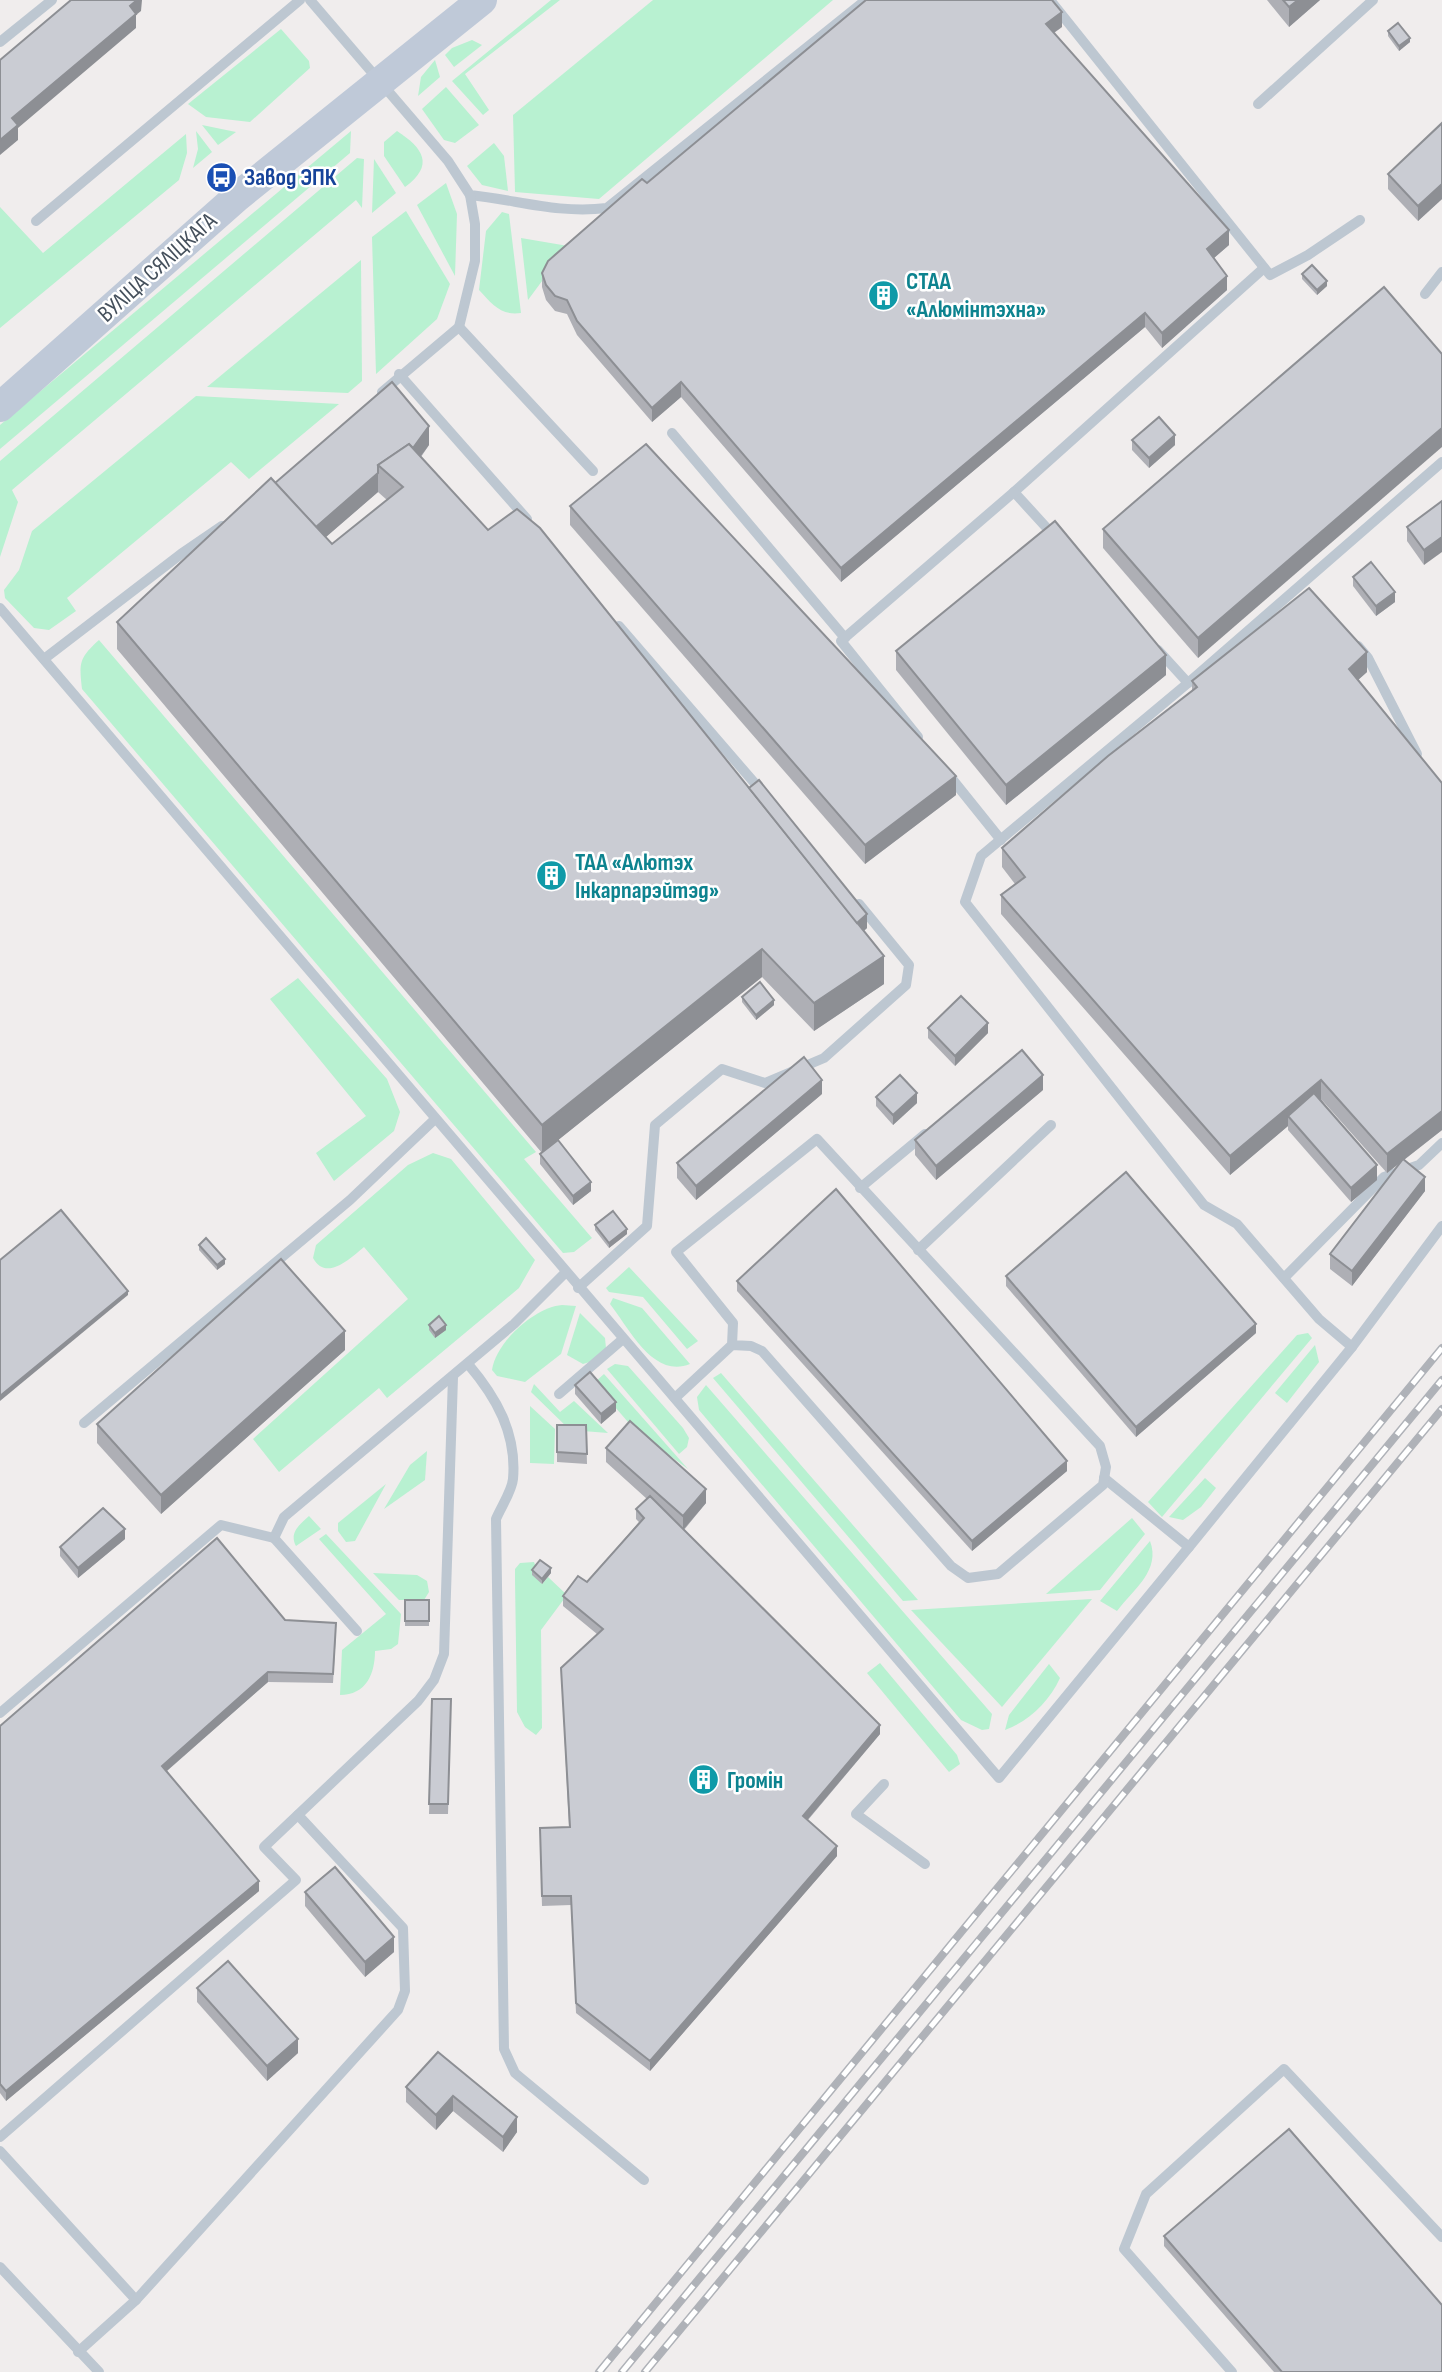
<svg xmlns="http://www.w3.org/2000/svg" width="1442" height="2372" font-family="'Sofia Sans Condensed',sans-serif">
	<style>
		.green { fill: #b8f1d1 }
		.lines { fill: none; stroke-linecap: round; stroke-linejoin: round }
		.lane { stroke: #bdc7d1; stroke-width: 10 }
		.secondary { stroke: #bfc9d8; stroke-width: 30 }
		.rail-casing { stroke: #afb2b8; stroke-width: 8 }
		.rail { stroke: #fff; stroke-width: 5; stroke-dasharray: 16; stroke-linecap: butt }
		.wall { fill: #aeafb5; fill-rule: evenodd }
		.shaded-wall { fill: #8d8f94 }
		.building { fill: #caccd3; stroke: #8d8f94; stroke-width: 2 }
		.labels { text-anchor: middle; stroke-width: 5; stroke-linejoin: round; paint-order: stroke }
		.transit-label { font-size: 24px; font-weight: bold; fill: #164399; stroke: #fff; text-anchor: start }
		.street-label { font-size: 24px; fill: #45505c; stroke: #fff }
		.culture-label { font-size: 24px; font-weight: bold; fill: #0d838f; stroke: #fff; text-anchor: start }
	</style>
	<rect width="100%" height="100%" fill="#f0eded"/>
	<g class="green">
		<polygon points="551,0 560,0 465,74 489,110 483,115 452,81"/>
		<polygon points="653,0 833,0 599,199 515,192 513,115"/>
		<polygon points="281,29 309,61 310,68 250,122 206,117 188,104"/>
		<polygon points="472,40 482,45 454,67 445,55 452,48"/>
		<polygon points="435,60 440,77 418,96 421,77"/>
		<polygon points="446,87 479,125 455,143 444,140 422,109"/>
		<polygon points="202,125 236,132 218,145"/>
		<polygon points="196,131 212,152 193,168 198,149"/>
		<polygon points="351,131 350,153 0,449 0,425"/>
		<path d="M397,131C423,148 435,165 405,187L384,156V142Z"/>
		<polygon points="186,134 187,153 179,180 0,328 0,207 43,253"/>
		<polygon points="494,143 504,156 508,191 482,185 467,166"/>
		<polygon points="357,158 364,159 362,208 356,200 12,490 18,502 0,557 0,461"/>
		<polygon points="374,159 396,193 372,213"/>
		<polygon points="446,183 457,214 455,276 417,205"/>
		<polygon points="406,211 450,284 437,319 376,374 372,237"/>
		<path d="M502,212L509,214L521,313C501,316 492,304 479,290L486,231Z"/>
		<polygon points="521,238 574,247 545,277 528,300"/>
		<polygon points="361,260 362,381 348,393 207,387"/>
		<polygon points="196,396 339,404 249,479 231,462 67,598 76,611 49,630 34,628 5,598 4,590 19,570 32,531"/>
		<path d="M99,640L536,1152L524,1159L592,1238L574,1252L563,1253L82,689C79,663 79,658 99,640Z"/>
		<polygon points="298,978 387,1079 400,1112 394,1131 334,1181 316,1153 366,1116 270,999"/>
		<path d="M433,1153L451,1159L535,1260L519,1288L387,1398L379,1388L279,1472L253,1439L408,1299L364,1247C351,1258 326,1282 313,1258L316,1245L408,1165Z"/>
		<polygon points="629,1267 698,1341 687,1349 643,1297 609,1292 606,1288"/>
		<path d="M613,1298L642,1308L690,1364C653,1379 629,1328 610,1304Z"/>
		<path d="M562,1305L576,1306L561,1354L525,1382L497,1376L492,1370C496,1342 535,1307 562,1305Z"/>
		<polygon points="580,1313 605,1338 606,1348 593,1361 583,1364 567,1355"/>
		<polygon points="1308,1333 1312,1338 1162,1517 1148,1502 1297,1335"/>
		<polygon points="1315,1345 1319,1362 1287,1403 1275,1393"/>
		<polygon points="615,1364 628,1366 683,1428 689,1438 687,1447 679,1454 607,1369"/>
		<polygon points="721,1373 918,1600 903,1601 713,1378"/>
		<polygon points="604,1374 688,1469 635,1430 594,1383"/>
		<polygon points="534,1384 560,1412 574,1401 608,1433 570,1430 531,1392"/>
		<polygon points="706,1385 992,1714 989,1729 982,1730 961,1720 699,1410 697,1397"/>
		<polygon points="530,1406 555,1429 554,1464 530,1463"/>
		<polygon points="427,1451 425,1480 384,1509 410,1465"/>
		<polygon points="1205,1478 1216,1488 1201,1507 1183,1520 1169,1517"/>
		<polygon points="386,1484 355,1541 346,1542 338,1531 338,1523"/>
		<path d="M309,1516L321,1529L296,1546C289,1533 299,1525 309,1516Z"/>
		<polygon points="1132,1518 1145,1534 1100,1590 1046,1594"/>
		<path d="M326,1534L401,1614L398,1644L391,1649L375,1651C375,1674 366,1695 340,1695L342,1650L386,1614L319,1539Z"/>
		<path d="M1150,1541C1161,1570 1134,1589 1117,1611L1100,1601Z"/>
		<polygon points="534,1562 542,1584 548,1577 567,1595 541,1630 542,1728 536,1735 525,1727 517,1712 515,1580 515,1569 520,1563"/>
		<polygon points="373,1573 417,1575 427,1581 429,1592 424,1600 399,1600"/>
		<polygon points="1092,1599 1002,1707 911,1610"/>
		<polygon points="880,1663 957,1755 960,1764 949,1772 867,1673"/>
		<path d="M1049,1664L1060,1678C1049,1702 1029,1721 1005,1730L1009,1715Z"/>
	</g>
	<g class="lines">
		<g class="lane">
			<path d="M310,0L448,161L470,195C518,200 558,214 607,208L861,4"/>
			<polyline points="1050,0 1270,275 1308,255 1360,220"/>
			<polyline points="0,42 52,0"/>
			<polyline points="1258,104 1373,0"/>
			<polyline points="36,221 300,0"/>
			<polyline points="1425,294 1442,272"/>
			<polyline points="459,327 593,471"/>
			<polyline points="399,374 527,519"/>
			<polyline points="382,392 459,327 475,261 475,224 470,195"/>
			<polyline points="672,433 845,638"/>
			<polyline points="1055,537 1014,492 1264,268"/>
			<polyline points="0,608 999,1778 1189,1547 1104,1478"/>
			<polyline points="619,626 764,794"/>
			<polyline points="1358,646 1368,658 1417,754"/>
			<polyline points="1158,650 1188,683 1442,462"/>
			<polyline points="44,659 181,554 222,526"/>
			<polyline points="1188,683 981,856 965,902 1204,1205 1237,1224 1319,1319 1352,1347 1189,1547"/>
			<polyline points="918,737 841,641 1014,492"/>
			<polyline points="948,774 1001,840"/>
			<polyline points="860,1188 925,1134"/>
			<polyline points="918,1250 1051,1125"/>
			<polyline points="1284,1278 1384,1177 1419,1165 1442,1143"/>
			<polyline points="578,1288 647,1226 655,1125 722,1069 765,1083 824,1058 906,985 909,965 859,904"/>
			<polyline points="1352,1347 1442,1226"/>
			<path d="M468,1364C496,1397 517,1433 513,1479C512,1491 501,1507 496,1519L504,2049L515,2073L644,2180"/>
			<polyline points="559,1394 623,1339"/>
			<polyline points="675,1398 732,1345 751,1346 762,1351 951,1566 968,1578 998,1574 1103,1485 1106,1467 1100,1446 817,1139 676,1252 733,1323 732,1345"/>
			<polyline points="84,1423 350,1200 434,1120"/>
			<polyline points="357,1631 274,1538 284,1517 514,1324 565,1273"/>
			<polyline points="0,1713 221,1525 274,1538"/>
			<polyline points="884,1784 856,1814 925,1864"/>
			<polyline points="0,2137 296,1880 264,1847 418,1701 434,1680 444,1654 453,1377"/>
			<polyline points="0,2151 136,2300 78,2352"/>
			<polyline points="0,2267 99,2372"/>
			<polyline points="136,2300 398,2010 405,1991 403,1928 298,1815"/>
			<polyline points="1232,2372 1124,2249 1146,2194 1284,2069 1442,2237"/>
		</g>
		<polyline class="secondary" points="0,407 237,197 482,0"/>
		<defs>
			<g id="rail">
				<polyline points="599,2372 1442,1348"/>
				<polyline points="622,2372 1442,1380"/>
				<polyline points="645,2372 1442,1409"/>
			</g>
		</defs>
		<use href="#rail" class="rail-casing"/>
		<use href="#rail" class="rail"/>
	</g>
	<g class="wall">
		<polygon points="1267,0 1320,0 1289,27"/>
		<polygon points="1062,27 1054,33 1229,245 1214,258 1227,290 1162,348 1145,327 841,582 681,397 652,422 577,335 567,314 555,311 546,300 542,287 542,273 647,183"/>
		<polygon points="1388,31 1410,42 1399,51 1388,36"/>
		<polygon points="1442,123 1442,199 1418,221 1388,189 1388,174"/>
		<polygon points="1302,274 1327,286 1317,295 1302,279"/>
		<polygon points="1442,354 1198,658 1103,548 1103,529"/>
		<polygon points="1132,440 1175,445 1149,468 1132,450"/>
		<path d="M429,445L421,457L488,530L749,788L867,928L864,931L884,984L814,1031L762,977L558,1140L591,1191L573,1205L540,1164V1154L542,1153L117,649V622L275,483ZM378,492L387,500L332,544L326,537Z"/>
		<polygon points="1442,501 1424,565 1407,541 1407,527"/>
		<polygon points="570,506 956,795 865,864 570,525"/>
		<polygon points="1353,577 1395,602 1376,616 1353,586"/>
		<polygon points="896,651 1166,675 1006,805 896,670"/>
		<polygon points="1367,672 1358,680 1442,783 1442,1130 1404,1160 1425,1191 1352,1286 1330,1269 1330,1254 1401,1162 1387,1173 1321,1099 1377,1180 1351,1202 1288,1130 1288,1126 1230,1175 1001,914 1001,895 1015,884 1002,867 1002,848 1192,691 1192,681"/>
		<polygon points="742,997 774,1005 756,1020 742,1002"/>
		<polygon points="928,1028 988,1033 955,1066 928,1038"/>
		<polygon points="1043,1090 936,1180 915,1155 915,1140"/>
		<polygon points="822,1094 696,1200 677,1178 677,1163"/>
		<polygon points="876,1097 917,1103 893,1125 876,1106"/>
		<polygon points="595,1225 627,1234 609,1248 595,1230"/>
		<polygon points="199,1245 225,1264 217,1270 199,1250"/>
		<polygon points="1006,1276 1256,1333 1136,1437 1006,1286"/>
		<polygon points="737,1281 1067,1471 972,1551 737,1291"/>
		<polygon points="429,1325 446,1330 435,1338 429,1330"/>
		<polygon points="345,1350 161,1514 97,1443 97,1424"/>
		<polygon points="575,1385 616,1411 601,1424 575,1394"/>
		<polygon points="557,1425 586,1425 587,1464 557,1462"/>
		<polygon points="606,1448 706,1503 684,1530 880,1734 808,1820 837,1856 650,2071 576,2013 571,1905 542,1906 540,1838 569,1827 561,1668 597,1634 563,1606 563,1596 587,1582 639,1522 636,1519 636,1509 647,1499 606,1462"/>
		<polygon points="125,1539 78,1578 60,1556 60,1547"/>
		<polygon points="532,1570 551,1573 542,1584 532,1575"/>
		<rect x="405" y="1600" width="24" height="26"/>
		<polygon points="285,1620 336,1633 333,1683 268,1682 167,1771 259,1891 6,2101 0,2093 0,1726"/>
		<polygon points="432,1699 451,1699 448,1814 429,1814"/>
		<polygon points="305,1892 394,1952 365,1977 305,1906"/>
		<polygon points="197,1988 298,2053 267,2081 197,2002"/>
		<polygon points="438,2052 517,2132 503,2152 453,2111 436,2130 406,2102 406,2087"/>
		<polygon points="1164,2236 1442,2372 1274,2372 1164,2246"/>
	</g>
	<g class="shaded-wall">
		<polygon points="137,0 142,0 141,11 136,15 136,28 18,128 18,140 0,155 0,140 12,118"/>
		<polygon points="1298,0 1320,0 1289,27 1289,7"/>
		<polygon points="1062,12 1062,27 1046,38 1046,24"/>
		<polygon points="1410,38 1410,42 1399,51 1399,46"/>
		<polygon points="1442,184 1442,199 1418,221 1418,206"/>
		<polygon points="1229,230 1229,245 1207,264 1207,249"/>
		<polygon points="1227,276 1227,290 1162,348 1162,333"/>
		<polygon points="1327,281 1327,286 1317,295 1317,290"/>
		<polygon points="1145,313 1145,327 841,582 841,568"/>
		<polygon points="681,382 681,397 652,422 652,408"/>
		<polygon points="429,426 429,445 409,472 384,470"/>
		<polygon points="1442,428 1442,447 1198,658 1198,638"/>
		<polygon points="1175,435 1175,445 1149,468 1149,458"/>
		<polygon points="378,473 378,492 312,549 312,530"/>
		<polygon points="1442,537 1442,552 1424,565 1424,550"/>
		<polygon points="1395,592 1395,602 1376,616 1376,606"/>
		<polygon points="1367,652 1367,672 1349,688 1349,669"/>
		<polygon points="1166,655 1166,675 1006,805 1006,785"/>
		<polygon points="956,776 956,795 865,864 865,845"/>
		<polygon points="867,914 867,928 850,942 850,928"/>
		<polygon points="762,949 762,977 542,1153 542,1125"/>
		<polygon points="884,956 884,984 814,1031 814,1003"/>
		<polygon points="774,1000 774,1005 756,1020 756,1015"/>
		<polygon points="988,1023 988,1033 955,1066 955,1056"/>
		<polygon points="1043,1075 1043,1090 936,1180 936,1166"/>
		<polygon points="822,1080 822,1094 696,1200 696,1186"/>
		<polygon points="1321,1080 1321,1099 1288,1116 1288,1126 1230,1175 1230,1156"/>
		<polygon points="917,1093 917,1103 893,1125 893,1115"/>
		<polygon points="1442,1111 1442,1130 1387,1173 1387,1154"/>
		<polygon points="1377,1165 1377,1180 1351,1202 1351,1188"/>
		<polygon points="1425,1177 1425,1191 1352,1286 1352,1271"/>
		<polygon points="591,1182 591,1191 573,1205 573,1196"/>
		<polygon points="627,1229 627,1234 609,1248 609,1243"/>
		<polygon points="225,1259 225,1264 217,1270 217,1265"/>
		<polygon points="128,1291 128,1295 0,1401 0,1396"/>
		<polygon points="1256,1324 1256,1333 1136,1437 1136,1427"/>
		<polygon points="446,1325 446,1330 435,1338 435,1333"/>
		<polygon points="345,1331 345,1350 161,1514 161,1495"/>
		<polygon points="616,1402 616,1411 601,1424 601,1414"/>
		<polygon points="1067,1461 1067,1471 972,1551 972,1541"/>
		<polygon points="706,1489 706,1503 683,1530 683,1516"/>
		<polygon points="125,1529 125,1539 78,1578 78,1568"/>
		<polygon points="551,1568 551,1573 542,1584 542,1579"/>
		<polygon points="268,1672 268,1682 162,1775 162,1766"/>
		<polygon points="880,1725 880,1734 803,1825 803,1816"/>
		<polygon points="837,1846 837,1856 650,2071 650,2061"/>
		<polygon points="259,1881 259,1891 6,2101 6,2091"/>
		<polygon points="394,1937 394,1952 365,1977 365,1962"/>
		<polygon points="298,2039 298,2053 267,2081 267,2066"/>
		<polygon points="453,2096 453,2111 436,2130 436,2115"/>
		<polygon points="517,2117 517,2132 503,2152 503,2137"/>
	</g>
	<g class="building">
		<polygon points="71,0 137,0 130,6 136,14 12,118 18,125 0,140 0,60"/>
		<polygon points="866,0 1052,0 1062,12 1046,24 1229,230 1207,249 1227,276 1162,333 1145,313 841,568 681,382 652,408 577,321 567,300 555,296 546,285 542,273 548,261 642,179 647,183"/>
		<polygon points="1283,0 1298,0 1289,7"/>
		<polygon points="1398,23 1410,38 1399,46 1388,31"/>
		<polygon points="1442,123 1442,184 1418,206 1388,174"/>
		<polygon points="1312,265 1327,281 1317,290 1302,274"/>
		<polygon points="1384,287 1442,354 1442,428 1198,638 1103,529"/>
		<polygon points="392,382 429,426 413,448 409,444 378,465 378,473 316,527 275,483"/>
		<polygon points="1159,417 1175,435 1149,458 1132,440"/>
		<polygon points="409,444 488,530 517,509 540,528 884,956 814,1003 762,949 542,1125 117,622 271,478 332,544 403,487 378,465"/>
		<polygon points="646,444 956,776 865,845 570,506"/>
		<polygon points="1442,501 1442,537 1424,550 1407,527"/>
		<polygon points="1055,521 1166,655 1006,785 896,651"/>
		<polygon points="1371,562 1395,592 1376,606 1353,577"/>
		<polygon points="1309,588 1367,652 1349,669 1442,783 1442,1111 1387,1154 1321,1080 1230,1156 1001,895 1025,877 1002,848 1108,756 1197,687 1192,681"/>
		<polygon points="759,780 867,914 857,923 749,788"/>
		<polygon points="760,982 774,1000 756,1015 742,997"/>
		<polygon points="961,996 988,1023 955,1056 928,1028"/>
		<polygon points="1022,1050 1043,1075 936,1166 915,1140"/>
		<polygon points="804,1057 822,1080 696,1186 677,1163"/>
		<polygon points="900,1075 917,1093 893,1115 876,1097"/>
		<polygon points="1314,1093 1377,1165 1351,1188 1288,1116"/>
		<polygon points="558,1140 591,1182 573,1196 540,1154"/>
		<polygon points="1403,1159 1425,1177 1352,1271 1330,1254"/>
		<polygon points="1126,1172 1256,1324 1136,1427 1006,1276"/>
		<polygon points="836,1189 1067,1461 972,1541 737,1281"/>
		<polygon points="61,1210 128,1291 0,1396 0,1260"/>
		<polygon points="613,1211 627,1229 609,1243 595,1225"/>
		<polygon points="206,1238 225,1259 217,1265 199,1245"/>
		<polygon points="281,1259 345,1331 161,1495 97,1424"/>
		<polygon points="439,1316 446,1325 435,1333 429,1325"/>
		<polygon points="590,1372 616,1402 601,1414 575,1385"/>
		<polygon points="630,1421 706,1489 683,1516 606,1448"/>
		<polygon points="557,1425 586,1425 587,1454 557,1452"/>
		<polygon points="650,1496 880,1725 803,1816 837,1846 650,2061 576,2003 571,1896 542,1896 540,1828 570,1827 561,1668 603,1629 563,1596 578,1576 587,1582 644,1518 636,1509"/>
		<polygon points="103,1508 125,1529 78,1568 60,1547"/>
		<polygon points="217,1538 285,1620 336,1623 333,1674 268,1672 162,1766 259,1881 6,2091 0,2084 0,1726"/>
		<polygon points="540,1560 551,1568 542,1579 532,1570"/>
		<rect x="405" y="1600" width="24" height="21"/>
		<polygon points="432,1699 451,1699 448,1804 429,1804"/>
		<polygon points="335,1867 394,1937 365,1962 305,1892"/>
		<polygon points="228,1961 298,2039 267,2066 197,1988"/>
		<polygon points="438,2052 517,2117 503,2137 453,2096 436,2115 406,2087"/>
		<polygon points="1289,2129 1442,2305 1442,2372 1282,2372 1164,2236"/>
	</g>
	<defs>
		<symbol id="bus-disc" viewBox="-11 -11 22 22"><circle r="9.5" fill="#1a4fb4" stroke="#fff"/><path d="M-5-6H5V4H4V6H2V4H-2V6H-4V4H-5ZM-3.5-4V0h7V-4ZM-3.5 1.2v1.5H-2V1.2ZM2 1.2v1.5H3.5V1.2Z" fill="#fff"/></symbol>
		<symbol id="building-disc" viewBox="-11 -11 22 22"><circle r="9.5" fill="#0f9aa8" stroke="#fff"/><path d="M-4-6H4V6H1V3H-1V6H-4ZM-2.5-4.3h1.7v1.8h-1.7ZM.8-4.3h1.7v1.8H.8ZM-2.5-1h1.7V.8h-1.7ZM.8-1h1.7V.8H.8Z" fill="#fff"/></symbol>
	</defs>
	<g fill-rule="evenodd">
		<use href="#bus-disc" x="204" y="160" width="35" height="35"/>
		<use href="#building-disc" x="866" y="278" width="35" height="35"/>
		<use href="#building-disc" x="534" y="858" width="35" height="35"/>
		<use href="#building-disc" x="686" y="1762" width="35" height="35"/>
	</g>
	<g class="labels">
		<g class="transit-label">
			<text x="244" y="185">Завод ЭПК</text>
		</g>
		<g class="street-label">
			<text transform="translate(157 267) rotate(-42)" y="8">ВУЛІЦА СЯЛІЦКАГА</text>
		</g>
		<g class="culture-label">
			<text x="906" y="289">СТАА<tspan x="906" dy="28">«Алюмінтэхна»</tspan></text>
			<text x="575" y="870">ТАА «Алютэх<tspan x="575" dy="28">Інкарпарэйтэд»</tspan></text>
			<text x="727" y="1788">Громін</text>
		</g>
	</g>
</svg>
